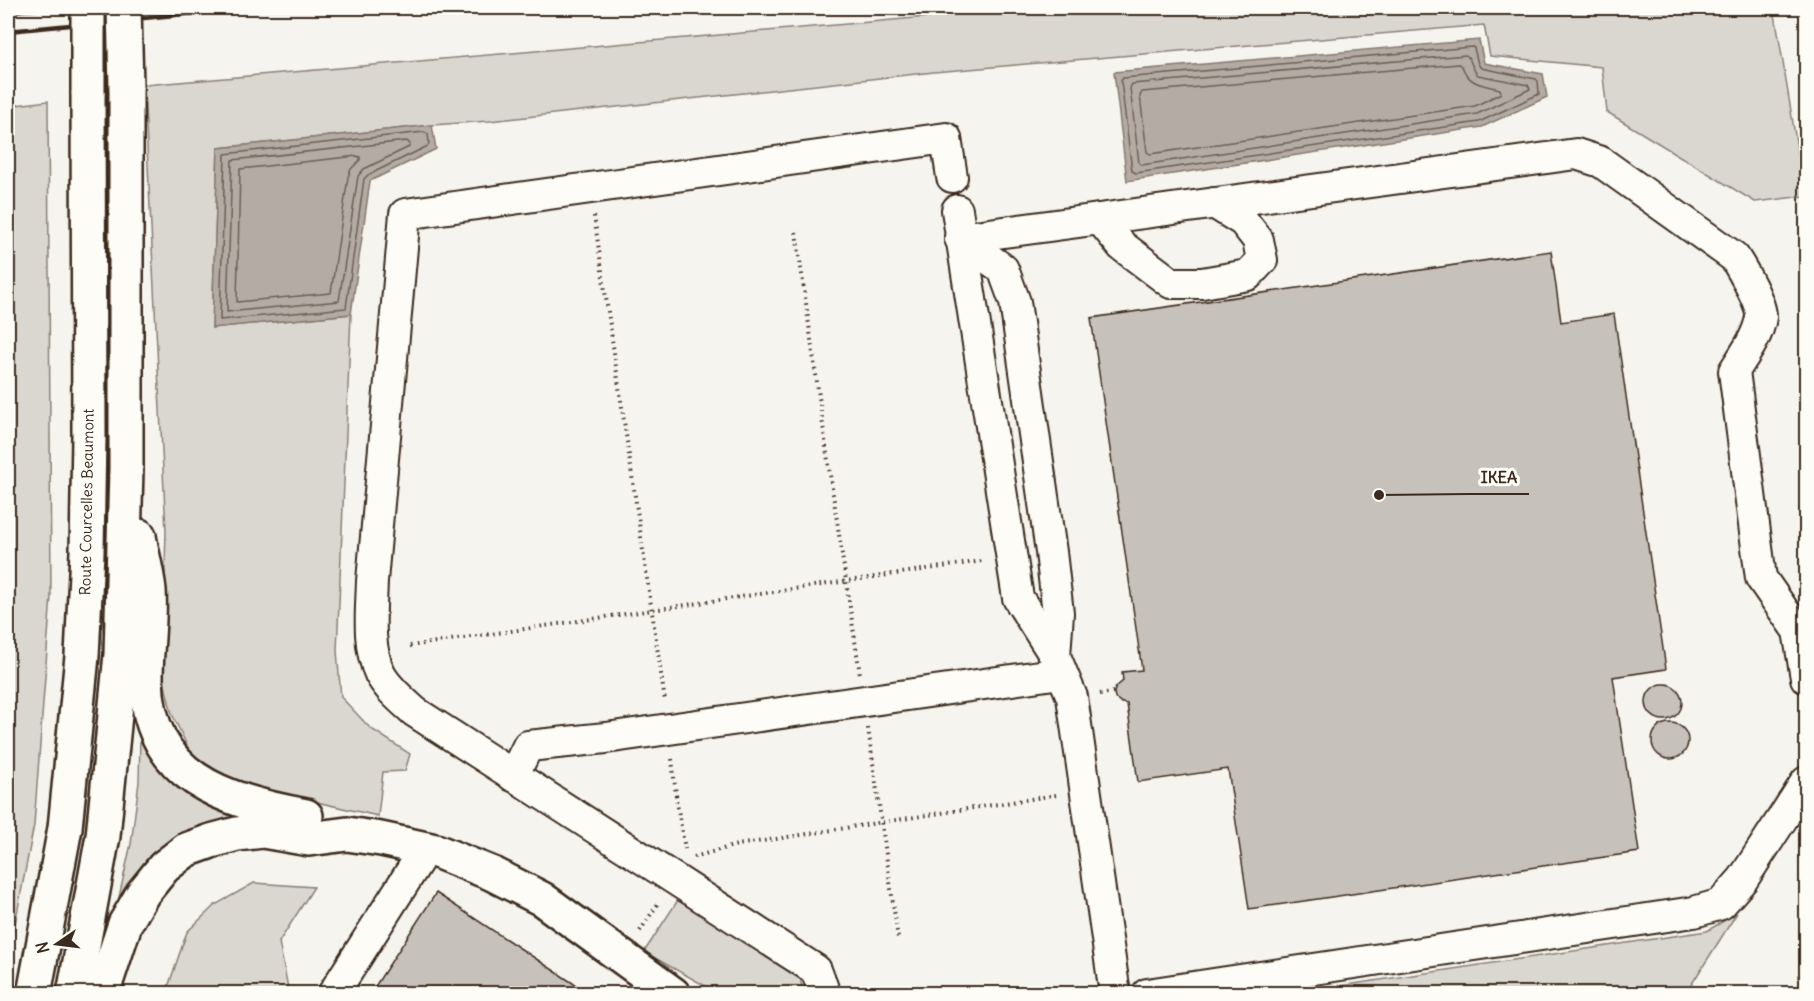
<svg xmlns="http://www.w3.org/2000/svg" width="1814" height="1001" font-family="Delius,sans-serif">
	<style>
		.green { fill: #dad6d0; stroke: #8a8077; stroke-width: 1.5 }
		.water { fill: #b4aca4; stroke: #84786e; stroke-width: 1.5 }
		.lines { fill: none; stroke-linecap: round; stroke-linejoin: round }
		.shore { stroke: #6b5e54; stroke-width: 1.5 }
		.building { fill: #c7c1bb; stroke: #3b2a1e; stroke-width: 1.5 }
		.minor-casing { stroke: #3b2a1e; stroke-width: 34 }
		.highway-casing { stroke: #3b2a1e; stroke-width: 38 }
		.path { stroke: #3b2a1e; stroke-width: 4; stroke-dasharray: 1.5 4.5; stroke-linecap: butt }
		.minor { stroke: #fdfcf7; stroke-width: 30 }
		.highway { stroke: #fdfcf7; stroke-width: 33 }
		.rail { stroke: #3b2a1e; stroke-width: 4.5 }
		.highway-bridge-casing { stroke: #3b2a1e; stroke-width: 38; stroke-linecap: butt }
		.highway-bridge { stroke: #fdfcf7; stroke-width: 33 }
		.labels { text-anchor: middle; stroke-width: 6; stroke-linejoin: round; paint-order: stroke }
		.street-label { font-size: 15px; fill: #3b2a1e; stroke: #fdfcf7 }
		.leader { fill: none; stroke: #3b2a1e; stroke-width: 2 }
		.callout-dot { fill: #3b2a1e; stroke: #fdfcf7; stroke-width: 2 }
		.callout-label { font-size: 16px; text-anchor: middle; font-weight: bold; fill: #3b2a1e; stroke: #fdfcf7; stroke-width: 6; stroke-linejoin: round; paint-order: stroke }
	</style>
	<rect width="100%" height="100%" fill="#f5f4ee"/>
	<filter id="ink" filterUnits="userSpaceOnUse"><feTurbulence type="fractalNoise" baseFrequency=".0167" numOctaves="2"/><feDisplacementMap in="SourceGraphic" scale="12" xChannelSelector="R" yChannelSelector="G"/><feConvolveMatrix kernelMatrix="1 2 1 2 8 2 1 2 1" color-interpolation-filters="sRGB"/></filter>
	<g filter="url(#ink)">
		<g class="green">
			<polygon points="1031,8 1774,8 1805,196 1755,202 1607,112 1602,67 1490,56 1484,25 934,72 489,121 432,125 218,148 212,328 351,314 337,651 341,697 370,728 410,754 405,771 383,772 378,816 242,785 192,756 172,714 162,673 166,531 144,85"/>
			<polygon points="48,101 51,596 34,825 8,961 8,106"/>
			<path d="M140,739L143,740C160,769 177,791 209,806C220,811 234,813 245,816L122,901L119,897L131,844L139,782Z"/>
			<polygon points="254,883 314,887 279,942 289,993 166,993 187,932 215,905"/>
			<polygon points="680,897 800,976 803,993 718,993 644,952"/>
			<polygon points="1737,913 1686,993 1293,993 1707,931"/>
		</g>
		<g class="water">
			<polygon points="1479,40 1484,63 1543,74 1547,97 1482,127 1127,181 1114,72"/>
			<polygon points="432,125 436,149 370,181 351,314 212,328 218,148"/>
		</g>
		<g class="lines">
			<g class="shore">
				<polygon points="1472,47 1474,48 1478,64 1481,68 1536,79 1538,81 1539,94 1479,122 1136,173 1132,171 1121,81 1123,78"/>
				<path d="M1466,55C1472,59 1471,69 1478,75L1528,85L1530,89L1477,114L1142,165L1139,163L1130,88L1132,84Z"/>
				<path d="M1459,64L1462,66C1468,84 1482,85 1500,89L1501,93L1475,106L1150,154L1147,152L1140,96L1142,92Z"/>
				<polygon points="424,132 428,134 429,143 428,146 368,175 364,179 346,308 220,320 225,154"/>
				<polygon points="407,141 410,144 409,147 364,169 358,176 339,301 227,312 232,160"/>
				<polygon points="357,156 360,157 360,160 351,169 348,177 331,293 237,302 240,169"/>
			</g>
		</g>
		<g class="building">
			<polygon points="1551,251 1561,322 1614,314 1666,669 1613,677 1639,852 1249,909 1228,769 1138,782 1127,704 1122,703 1115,698 1114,692 1116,687 1123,681 1122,672 1142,670 1091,318"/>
			<circle cx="1664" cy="702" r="18"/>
			<circle cx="1670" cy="741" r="18"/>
			<polygon points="436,893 585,991 583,994 370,994"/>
		</g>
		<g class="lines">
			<defs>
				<g id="minor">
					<polyline points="957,210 1018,598 1055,656 1072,697 1115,994"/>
					<polyline points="1100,219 1122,246 1171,283 1202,283 1248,275 1262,260 1258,240 1243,221 1214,203"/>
					<path d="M960,238L1576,154L1601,162L1734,257C1742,269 1762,304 1761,317C1758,337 1744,355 1734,371L1761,578L1798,631L1806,678"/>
					<polyline points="960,238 1003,269 1015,302 1051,552 1058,613 1055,656"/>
					<polyline points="513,776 528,746 606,738 1061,673"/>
					<polyline points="333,994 426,848"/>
					<path d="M825,994L816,970L415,712C403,701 388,689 380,674C367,646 371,612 372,581L405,214L946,138L952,177"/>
					<polyline points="1147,994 1694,912 1721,904 1743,879 1806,782"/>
				</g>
				<g id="highway">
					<path d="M139,536C142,554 147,572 149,590C151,619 146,649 146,678C148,778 222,800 306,816"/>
					<polyline points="34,994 65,828 82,656 87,552 89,436 88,92"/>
					<polyline points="74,994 103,836 121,654 126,469 126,87"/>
					<polyline points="102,994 125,924 143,893 164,867 186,850 211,841 237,834 263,831 309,839 347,834 381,839 436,851 493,874 542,899 673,994"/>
				</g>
			</defs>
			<use href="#minor" class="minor-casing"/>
			<use href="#highway" class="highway-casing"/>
			<g class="path">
				<polyline points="594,216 665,701"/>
				<polyline points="796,232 828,461 860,674"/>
				<polyline points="410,646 982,561"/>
				<polyline points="1100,694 1114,692"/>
				<polyline points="868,728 898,938"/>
				<polyline points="672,759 677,804 685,849"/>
				<polyline points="694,857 737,845 1056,795"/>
				<polyline points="640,931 659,902"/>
				<polyline points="603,994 609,984"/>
			</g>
			<use href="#minor" class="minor"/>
			<use href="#highway" class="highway"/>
			<g class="rail">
				<polyline points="8,11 48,8"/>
				<polyline points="8,31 248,8"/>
			</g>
			<defs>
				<g id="highway-bridge">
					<polyline points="88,8 88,92"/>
					<polyline points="124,8 126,87"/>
				</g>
			</defs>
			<use href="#highway-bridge" class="highway-bridge-casing"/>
			<use href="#highway-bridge" class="highway-bridge"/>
		</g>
	</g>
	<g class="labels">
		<g class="street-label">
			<text transform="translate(87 502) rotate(-89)" y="5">Route Courcelles Beaumont</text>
		</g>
	</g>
	<path class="leader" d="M1379 495L1469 494H1529"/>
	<circle class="callout-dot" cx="1379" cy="495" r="6"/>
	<g class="callout-label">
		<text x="1499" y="483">IKEA</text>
	</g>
	<rect width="1814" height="1001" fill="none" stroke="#fdfcf7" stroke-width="30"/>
	<rect x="15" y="15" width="1784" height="971" fill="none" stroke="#3b2a1e" stroke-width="2" filter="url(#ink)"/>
	<g transform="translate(57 944) rotate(256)" stroke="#fdfcf7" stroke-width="4.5" paint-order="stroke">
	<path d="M0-4.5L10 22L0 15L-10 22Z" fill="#3b2a1e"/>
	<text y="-9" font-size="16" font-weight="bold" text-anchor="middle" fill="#3b2a1e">N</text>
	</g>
</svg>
